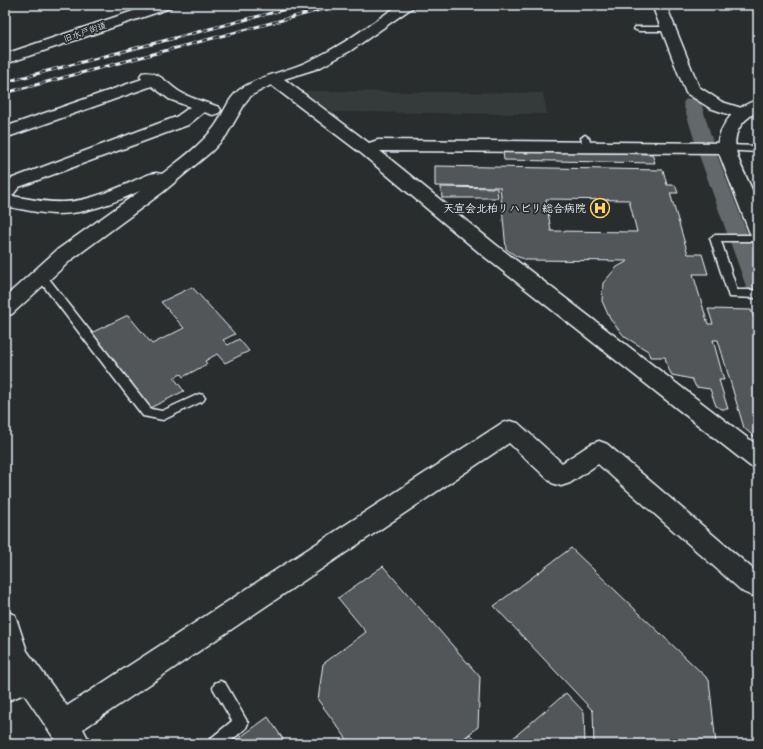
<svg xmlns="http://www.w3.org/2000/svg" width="763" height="749" font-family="'Shantell Sans','Klee One',sans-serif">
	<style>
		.built { fill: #363a3b }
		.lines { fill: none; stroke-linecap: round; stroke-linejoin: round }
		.canal { fill: #63686b; fill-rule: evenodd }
		.building { fill: #535759; stroke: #e8f1f8; fill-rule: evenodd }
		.lane-casing { stroke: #e8f1f8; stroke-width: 3 }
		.street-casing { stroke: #e8f1f8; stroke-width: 3 }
		.secondary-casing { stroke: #e8f1f8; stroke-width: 3 }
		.lane { fill: #2a2d2e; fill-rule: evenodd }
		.street { fill: #2a2d2e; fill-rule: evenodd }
		.secondary { fill: #2a2d2e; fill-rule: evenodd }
		.rail-casing { stroke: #e8f1f8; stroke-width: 3 }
		.rail { stroke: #2a2d2e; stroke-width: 2; stroke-dasharray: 6; stroke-linecap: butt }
		.labels { text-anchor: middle; stroke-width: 3.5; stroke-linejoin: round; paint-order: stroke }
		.far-street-label { font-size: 9px; fill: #e8f1f8; stroke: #2a2d2e }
		.poi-label { font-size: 11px; font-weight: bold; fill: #e8f1f8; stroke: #2a2d2e; text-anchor: end }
	</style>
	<rect width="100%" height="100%" fill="#2a2d2e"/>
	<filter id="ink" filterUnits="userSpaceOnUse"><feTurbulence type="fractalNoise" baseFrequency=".025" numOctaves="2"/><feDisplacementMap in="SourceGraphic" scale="8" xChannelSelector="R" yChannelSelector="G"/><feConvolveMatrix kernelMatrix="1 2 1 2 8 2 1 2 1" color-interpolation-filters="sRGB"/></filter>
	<g filter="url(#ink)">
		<polygon class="built" points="303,91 543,93 547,114 332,112"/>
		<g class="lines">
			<polygon class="canal" points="692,98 698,99 701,103 717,155 758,261 758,296 751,294 747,289 699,155 683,103 686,99"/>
		</g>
		<g class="building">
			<polygon points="503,151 652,154 655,163 504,160"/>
			<path d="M435,166L663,170L667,185H675L678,193H670L688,254H702L708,274H693L708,324H713L708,309L751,310L758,329V440L744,428L718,340H713L724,380H719L728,409H722L716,406L710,389L696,387L692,379L672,375L668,368L665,357H650L648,351L625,337L610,319L602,301L603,283L617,267L628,261L527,260L516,256L506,249L500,187L435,186ZM546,199L629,200L637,232L551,231Z"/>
			<polygon points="441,187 497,188 498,198 442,198"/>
			<polygon points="192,287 235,334 223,340 228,345 239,339 249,351 225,363 217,354 205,361 207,364 183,377 181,374 174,378 184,391 150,408 91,333 128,315 152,344 184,328 161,302"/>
			<polygon points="571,548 709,680 716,744 594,744 593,711 494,606"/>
			<polygon points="383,566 480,677 478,727 457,744 346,744 349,742 318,700 323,664 366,632 338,598"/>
			<polygon points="566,693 584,712 585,744 506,744"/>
			<polygon points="268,717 283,739 277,744 231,744"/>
			<polygon points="470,734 479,744 458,744"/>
		</g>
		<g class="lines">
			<defs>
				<g id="lane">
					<polygon points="635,27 668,27 672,29 668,31 638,31 634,29"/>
					<polygon points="585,135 589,138 591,146 590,148 584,148 581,138"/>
					<polygon points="726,145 758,146 758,152 723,150 723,146"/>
					<polygon points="715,235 758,235 758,241 721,241 737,290 758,290 758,298 729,297 710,238"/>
					<polygon points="37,275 50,280 151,409 162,411 199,394 203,395 205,398 203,401 163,420 143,416 42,284 32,278 33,276"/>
					<polygon points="220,681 225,683 248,723 246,728 227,744 208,744 210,739 232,721 213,688 215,683"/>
				</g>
				<g id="street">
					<path d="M399,5H416L350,51L319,68L284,79L369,143L378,140L726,143L732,144L735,148L732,152L726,153L380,151L495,244L758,446V469L750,466L481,254L362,154L271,85L252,95L247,100L226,136L212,151L163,192L71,260L12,314L5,316V297L57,250L140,191C113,203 84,215 54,214C37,213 21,209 5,206V181L176,117L190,107L169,99L152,86L5,138V127L142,79L140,76L142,73C157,69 168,85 180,92C191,99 206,102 219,107L221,110L219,113L213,115L204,112L188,125L19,187L12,196C29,199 47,203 64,202C94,201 123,185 150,174L156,173L162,174C180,160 198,147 212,130C223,118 227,97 242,88C264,74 286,72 309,61C341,47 370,24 399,5Z"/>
					<polygon points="652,5 666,5 699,87 722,102 748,110 750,114 748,118 742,119 710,108 686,93"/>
					<polygon points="510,421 518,423 562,463 591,444 599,441 607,444 753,569 758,567 758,594 752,596 743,592 598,464 570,483 561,486 552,483 509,443 83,729 91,744 58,744 24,694 5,702 5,674 8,671 5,665 5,611 15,615 27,651 67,706 502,423"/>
				</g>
				<g id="secondary">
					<polygon points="151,5 172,5 170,8 5,64 5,54"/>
					<path d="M758,100V111C712,137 749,171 758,206C760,215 758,228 758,237L751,235L749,231L717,148C719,124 735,106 758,100Z"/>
				</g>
			</defs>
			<use href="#lane" class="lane-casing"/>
			<use href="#street" class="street-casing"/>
			<use href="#secondary" class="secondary-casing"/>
			<use href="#lane" class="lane"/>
			<use href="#street" class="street"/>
			<use href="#secondary" class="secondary"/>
			<defs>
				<g id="rail">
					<polyline points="5,82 302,5"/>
					<polyline points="5,93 339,5"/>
				</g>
			</defs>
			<use href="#rail" class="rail-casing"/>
			<use href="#rail" class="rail"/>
		</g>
	</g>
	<defs>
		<symbol id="hospital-ring" viewBox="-11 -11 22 22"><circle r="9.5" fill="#2a2d2e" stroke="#ffd166" stroke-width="1.5"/><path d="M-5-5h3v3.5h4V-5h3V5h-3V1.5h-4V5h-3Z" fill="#ffd166"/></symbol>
	</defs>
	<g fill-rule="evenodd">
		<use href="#hospital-ring" x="589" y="197" width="22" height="22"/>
	</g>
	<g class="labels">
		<g class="far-street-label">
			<text transform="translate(85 32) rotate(-19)" y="3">旧水戸街道</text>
		</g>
		<g class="poi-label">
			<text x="586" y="212">天宣会北柏リハビリ総合病院</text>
		</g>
	</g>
	<rect width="763" height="749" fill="none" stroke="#2a2d2e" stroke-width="20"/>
	<rect x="10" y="10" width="743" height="729" fill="none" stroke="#e8f1f8" stroke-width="1.5" filter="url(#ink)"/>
</svg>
